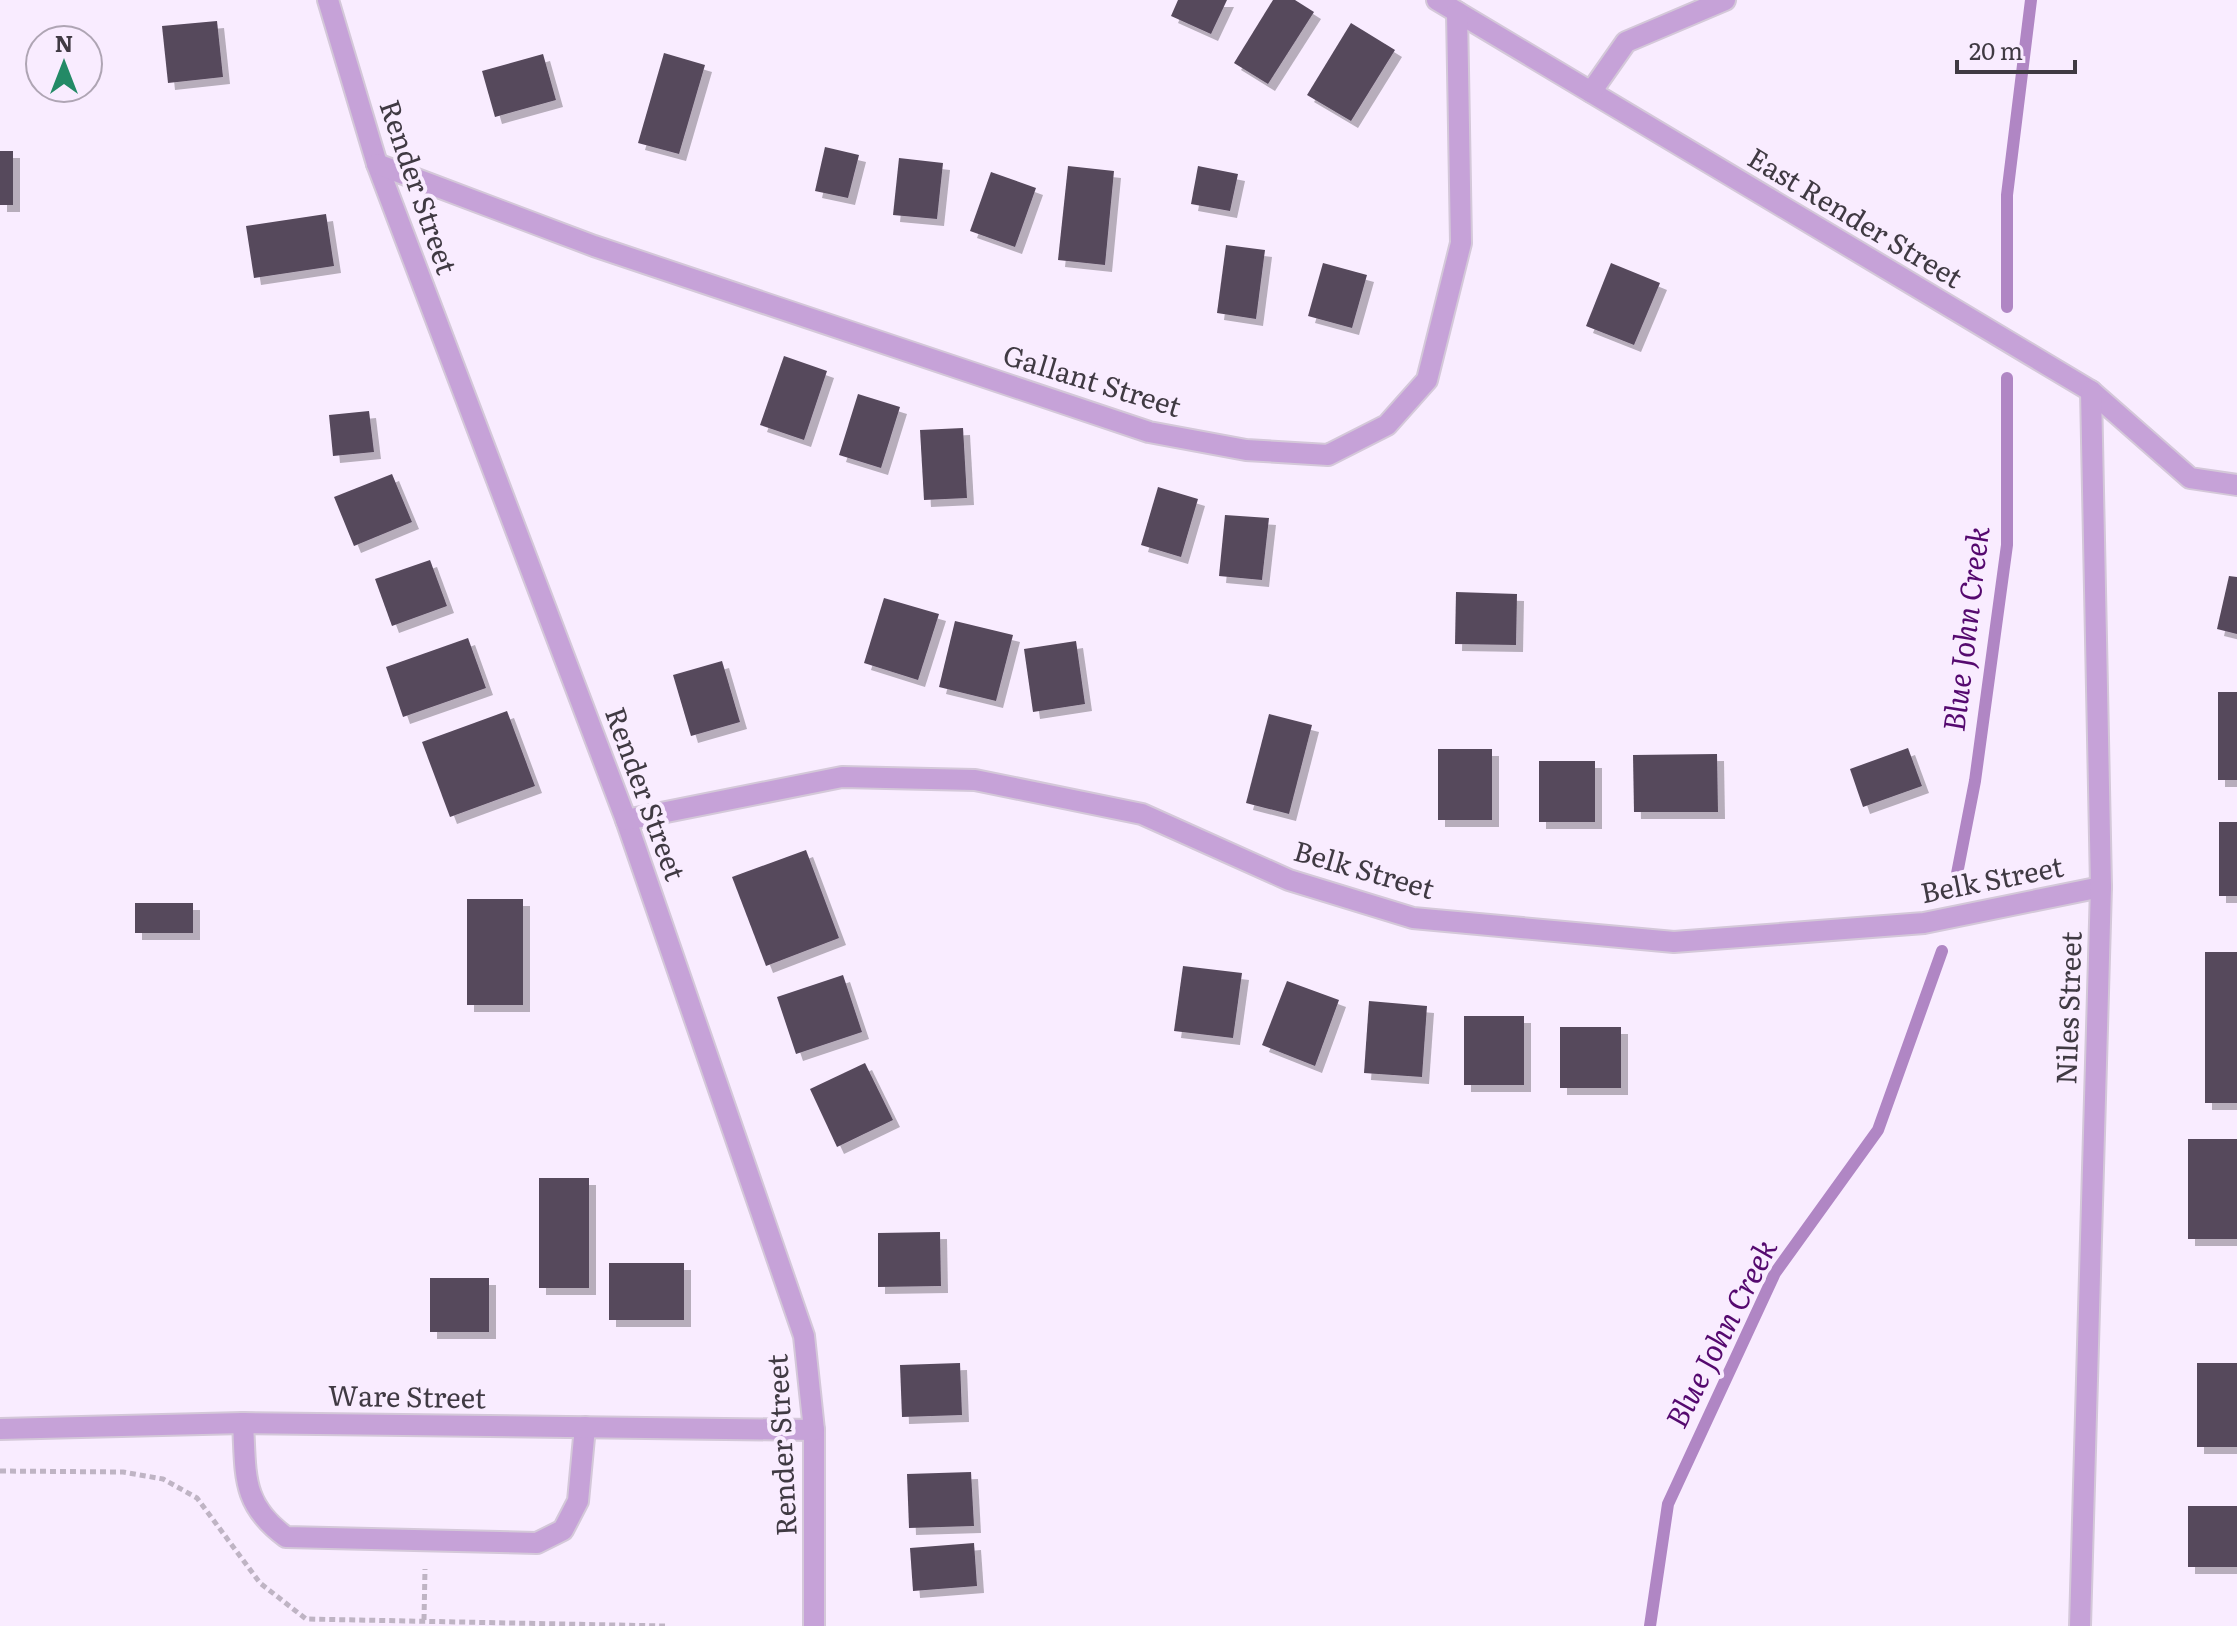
<svg xmlns="http://www.w3.org/2000/svg" width="2237" height="1626" font-family="Literata,serif">
	<style>
		.lines { fill: none; stroke-linecap: round; stroke-linejoin: round }
		.stream { stroke: #b086c4; stroke-width: 12 }
		.building { fill: #56495c; filter: url(#shadow) }
		.minor-casing { stroke: #d4c8d9; stroke-width: 24 }
		.path { stroke: #bfb4c4; stroke-width: 5; stroke-dasharray: 6 4; stroke-linecap: butt }
		.minor { stroke: #c6a2d8; stroke-width: 20 }
		.labels { text-anchor: middle; stroke-width: 8; stroke-linejoin: round; paint-order: stroke }
		.street-label { font-size: 28px; fill: #403a43; stroke: #f9ecff }
		.water-label { font-size: 30px; font-style: italic; fill: #55096f; stroke: #f9ecff }
	</style>
	<defs>
		<filter id="shadow"><feDropShadow dx="7" dy="7" stdDeviation="0" flood-color="#0004"/></filter>
	</defs>
	<rect width="100%" height="100%" fill="#f9ecff"/>
	<g class="lines">
		<g class="stream">
			<polyline points="2007,307 2007,195 2031,0"/>
			<polyline points="1955,884 1975,781 2007,545 2007,378"/>
			<polyline points="1650,1626 1668,1504 1775,1273 1878,1130 1942,951"/>
		</g>
	</g>
	<g class="building">
		<polygon points="1178,0 1227,0 1211,34 1171,16"/>
		<polygon points="1273,0 1295,0 1314,12 1268,84 1234,63"/>
		<polygon points="217,21 223,77 168,83 162,26"/>
		<polygon points="1351,23 1395,50 1351,121 1307,95"/>
		<polygon points="664,53 705,65 679,154 638,143"/>
		<polygon points="543,54 556,100 495,117 482,71"/>
		<polygon points="825,147 859,155 848,198 815,191"/>
		<rect x="0" y="151" width="13" height="54"/>
		<polygon points="899,158 943,163 937,219 893,215"/>
		<polygon points="1068,166 1114,171 1105,265 1058,260"/>
		<polygon points="1198,166 1238,174 1230,211 1191,204"/>
		<polygon points="991,172 1036,188 1015,247 970,231"/>
		<polygon points="326,214 334,266 254,278 246,226"/>
		<polygon points="1226,245 1265,250 1256,319 1217,313"/>
		<polygon points="1323,263 1367,275 1352,328 1308,316"/>
		<polygon points="1611,263 1660,283 1634,345 1586,326"/>
		<polygon points="784,356 827,371 804,440 760,425"/>
		<polygon points="858,394 900,407 881,468 839,455"/>
		<polygon points="369,411 374,452 333,456 329,415"/>
		<polygon points="963,428 967,498 924,500 920,430"/>
		<polygon points="392,474 412,522 354,546 334,497"/>
		<polygon points="1158,487 1198,499 1181,557 1141,545"/>
		<polygon points="1225,515 1269,518 1262,580 1219,576"/>
		<polygon points="430,560 447,606 392,626 375,579"/>
		<polygon points="2229,576 2237,577 2237,634 2217,629"/>
		<polygon points="1456,592 1517,594 1516,645 1455,644"/>
		<polygon points="884,598 939,614 918,680 864,663"/>
		<polygon points="955,621 1013,635 996,701 939,687"/>
		<polygon points="468,638 486,688 403,717 386,667"/>
		<polygon points="1076,641 1085,704 1033,712 1024,649"/>
		<polygon points="722,661 740,722 691,736 673,675"/>
		<rect x="2218" y="692" width="19" height="88"/>
		<polygon points="507,711 535,786 450,817 422,742"/>
		<polygon points="1269,714 1312,725 1289,814 1246,803"/>
		<polygon points="1908,748 1922,786 1863,807 1850,769"/>
		<rect x="1438" y="749" width="54" height="71"/>
		<polygon points="1717,754 1718,812 1634,812 1633,755"/>
		<rect x="1539" y="761" width="56" height="61"/>
		<rect x="2219" y="822" width="18" height="74"/>
		<polygon points="806,850 839,938 766,966 732,877"/>
		<rect x="467" y="899" width="56" height="106"/>
		<rect x="135" y="903" width="58" height="30"/>
		<rect x="2205" y="952" width="32" height="151"/>
		<polygon points="1183,966 1242,973 1233,1038 1174,1031"/>
		<polygon points="843,975 862,1032 796,1054 777,997"/>
		<polygon points="1287,981 1339,1000 1315,1066 1262,1045"/>
		<polygon points="1369,1001 1427,1006 1422,1077 1364,1073"/>
		<rect x="1464" y="1016" width="60" height="69"/>
		<rect x="1560" y="1027" width="61" height="61"/>
		<polygon points="865,1063 893,1120 837,1147 810,1089"/>
		<rect x="2188" y="1139" width="49" height="100"/>
		<rect x="539" y="1178" width="50" height="110"/>
		<polygon points="940,1232 941,1286 878,1287 878,1233"/>
		<rect x="609" y="1263" width="75" height="57"/>
		<rect x="430" y="1278" width="59" height="54"/>
		<polygon points="960,1363 962,1415 902,1417 900,1365"/>
		<rect x="2197" y="1363" width="40" height="84"/>
		<polygon points="971,1472 974,1526 909,1528 907,1474"/>
		<rect x="2188" y="1506" width="49" height="61"/>
		<polygon points="974,1543 977,1586 913,1591 910,1548"/>
	</g>
	<g class="lines">
		<defs>
			<g id="minor">
				<polyline points="328,0 377,164 626,820 804,1336 814,1430 814,1626"/>
				<polyline points="1437,0 2091,391 2190,478 2237,485"/>
				<polyline points="1591,92 1626,42 1725,0"/>
				<polyline points="377,164 594,246 1149,432 1246,450 1328,455 1387,425 1427,380 1461,243 1457,12"/>
				<polyline points="626,820 842,777 975,780 1142,814 1289,880 1413,918 1674,942 1924,923 2101,887"/>
				<path d="M243,1423C246,1475 241,1504 286,1537L537,1543L563,1530L578,1501L585,1427"/>
				<polyline points="0,1429 243,1423 814,1430"/>
				<polyline points="2080,1626 2101,887 2091,391"/>
			</g>
		</defs>
		<use href="#minor" class="minor-casing"/>
		<g class="path">
			<polyline points="0,1471 123,1472 163,1479 197,1498 260,1583 306,1619 665,1626"/>
			<polyline points="424,1620 425,1569"/>
		</g>
		<use href="#minor" class="minor"/>
	</g>
	<g class="labels">
		<g class="street-label">
			<text transform="translate(418 187) rotate(71)" y="10">Render Street</text>
			<text transform="translate(1855 218) rotate(31)" y="10">East Render Street</text>
			<text transform="translate(1092 381) rotate(17)" y="10">Gallant Street</text>
			<text transform="translate(645 794) rotate(70)" y="10">Render Street</text>
			<text transform="translate(1364 870) rotate(16)" y="10">Belk Street</text>
			<text transform="translate(1992 880) rotate(-11)" y="10">Belk Street</text>
			<text transform="translate(2069 1008) rotate(-88)" y="10">Niles Street</text>
			<text transform="translate(407 1397) rotate(1)" y="10">Ware Street</text>
			<text transform="translate(782 1445) rotate(-93)" y="10">Render Street</text>
		</g>
		<g class="water-label">
			<text transform="translate(1967 629) rotate(-83)" y="10">Blue John Creek</text>
			<text transform="translate(1722 1334) rotate(-63)" y="10">Blue John Creek</text>
		</g>
	</g>
	<g transform="translate(64 64)"><circle r="38" fill="#f9ecff" stroke="#afa5b4" stroke-width="2"/>
	<path d="M0-6L14 30L0 20L-14 30Z" fill="#238a66"/>
	<text y="-12" font-size="22" font-weight="bold" text-anchor="middle" fill="#403a43">N</text>
	</g>
	<path d="M1957 60v12h118v-12" fill="none" stroke="#403a43" stroke-width="4"/>
	<text x="1969" y="60" font-size="24" fill="#403a43" stroke="#f9ecff" stroke-width="6" paint-order="stroke">20 m</text>
</svg>
